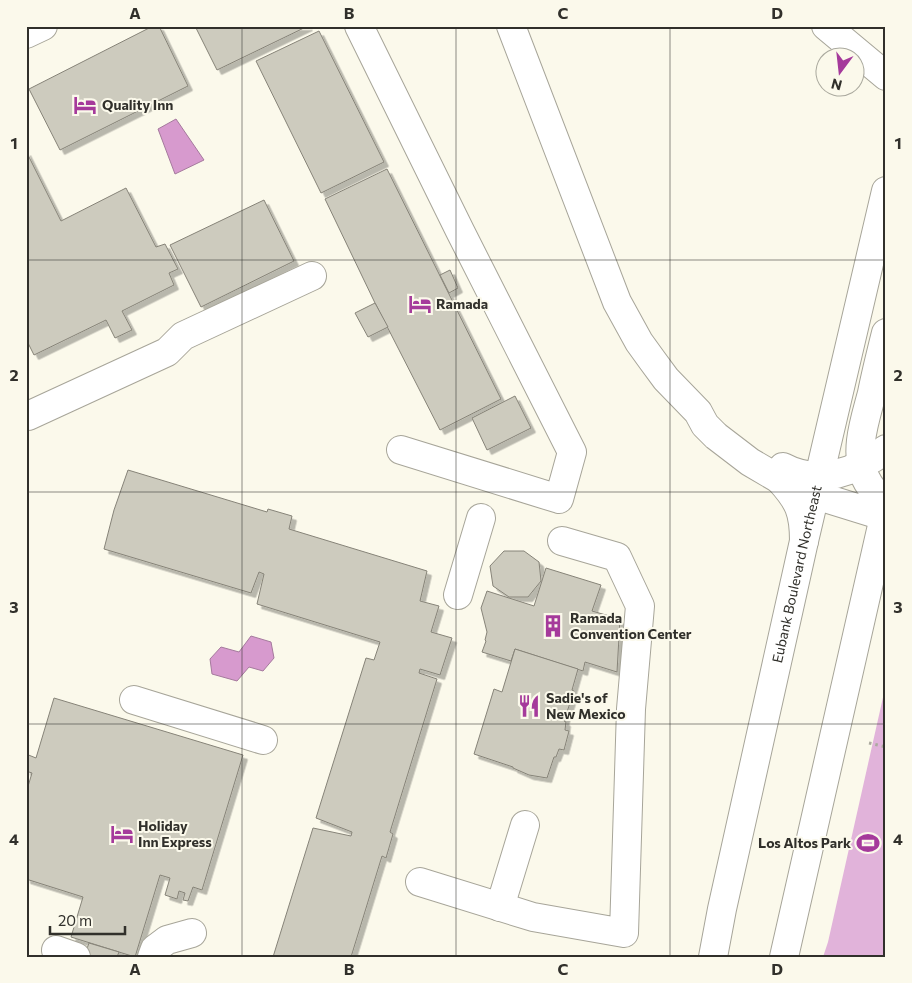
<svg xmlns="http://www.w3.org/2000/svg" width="912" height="983" font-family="Commissioner,sans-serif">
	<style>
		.green { fill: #e1b3da }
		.water { fill: #d79ace; stroke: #a57a9d }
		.building { fill: #cdcbbe; stroke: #868378; filter: url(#shadow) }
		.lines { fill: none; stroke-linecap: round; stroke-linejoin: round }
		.minor-casing { stroke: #a7a599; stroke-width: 30 }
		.major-casing { stroke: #a7a599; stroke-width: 30 }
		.highway-casing { stroke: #a7a599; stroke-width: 30 }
		.path { stroke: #abaa9f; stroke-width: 3; stroke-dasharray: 2.5 4; stroke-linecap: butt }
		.minor { stroke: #fff; stroke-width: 28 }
		.major { stroke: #fff; stroke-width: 28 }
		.highway { stroke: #fff; stroke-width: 28 }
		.grid { fill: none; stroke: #31302b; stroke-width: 1; stroke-opacity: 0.55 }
		.labels { text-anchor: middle; stroke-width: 4; stroke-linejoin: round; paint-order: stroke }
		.poi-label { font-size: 14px; font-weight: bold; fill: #31302b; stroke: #fbf9eb; text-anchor: start }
		.street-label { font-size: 14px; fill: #31302b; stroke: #fbf9eb }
		.neatline { fill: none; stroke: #31302b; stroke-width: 2 }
		.grid-label { font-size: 16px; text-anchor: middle; font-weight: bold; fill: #31302b }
	</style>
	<defs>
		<filter id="shadow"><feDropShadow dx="4.5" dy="4.5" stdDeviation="0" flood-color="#0004"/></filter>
	</defs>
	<rect width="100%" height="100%" fill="#fbf9eb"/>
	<polygon class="green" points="886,684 886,957 823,957 828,942"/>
	<g class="water">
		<polygon points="176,119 204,160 175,174 158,129"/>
		<polygon points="251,636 271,642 274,658 263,671 249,667 237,681 212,674 210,659 221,647 239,652"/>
	</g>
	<g class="building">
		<polygon points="153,26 159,26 188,86 60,150 29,89"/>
		<polygon points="195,26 308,26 217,70"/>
		<polygon points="319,31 384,162 321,193 256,61"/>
		<polygon points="26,151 61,221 126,188 156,247 165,244 178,269 169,273 174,285 122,311 132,330 115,338 106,320 34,355 26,339"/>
		<polygon points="387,169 501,399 440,430 375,303 325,199"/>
		<polygon points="264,200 294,261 201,307 170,245"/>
		<polygon points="450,270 458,288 449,293 440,275"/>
		<polygon points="375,303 388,327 368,337 355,313"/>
		<polygon points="515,396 531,428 487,450 472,418"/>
		<polygon points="128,470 267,512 268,509 292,516 289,529 427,571 420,601 439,606 431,632 452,638 440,675 420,669 419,673 437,679 390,832 393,834 386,858 382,856 351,957 273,957 313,828 351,836 352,832 316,818 366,658 374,660 380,642 257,604 264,574 259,572 251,593 104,549 114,510"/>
		<polygon points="504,551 524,551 539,562 541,581 528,597 509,597 493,586 490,566"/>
		<polygon points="546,568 601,585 592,611 620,619 617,672 585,662 583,671 515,649 511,661 482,652 486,641 485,640 487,632 481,608 487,591 534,606"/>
		<polygon points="515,649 578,669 572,690 574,691 564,721 566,722 565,730 569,731 564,750 559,749 556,757 554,757 547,778 529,775 513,768 513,767 474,754 494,689 502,692"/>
		<polygon points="54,698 243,755 202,890 193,887 188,901 183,900 185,893 179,891 177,899 165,895 170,878 160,875 135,957 71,937 83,897 26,879 26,793 32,773 26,771 26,754 36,758"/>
		<polygon points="89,943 119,952 117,957 84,957"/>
	</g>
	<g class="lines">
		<defs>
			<g id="minor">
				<polyline points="359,26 460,231 572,452 559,499 401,450"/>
				<polyline points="26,34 43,26"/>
				<polyline points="28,416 167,352 183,336 312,276"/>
				<polyline points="458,595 481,518"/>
				<polyline points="134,700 263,740"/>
				<polyline points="420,882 533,917 624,933 631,709 640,606 617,557 562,541"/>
				<polyline points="500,907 525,825"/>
				<polyline points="56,950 76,957"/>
				<polyline points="152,957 155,949 167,940 192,933"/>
			</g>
			<g id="major">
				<path id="s1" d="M713,957L722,909L804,541L886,191"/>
				<polyline points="784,957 886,508"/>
			</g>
			<g id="highway">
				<polyline points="511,26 617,302 639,342 652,360 666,379 698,412 705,425 716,436 750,462 791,486 815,495 886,517"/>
				<polyline points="826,26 886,76"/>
				<path d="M886,333C881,353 876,373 872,393C865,420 854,450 865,477C870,488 877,496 886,505"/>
				<path d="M783,467C818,486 857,472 886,449"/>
				<path d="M780,480C799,501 804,512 804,541"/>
			</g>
		</defs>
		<use href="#minor" class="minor-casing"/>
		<use href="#major" class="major-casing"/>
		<use href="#highway" class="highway-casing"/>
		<polyline class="path" points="869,743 886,747"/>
		<use href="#minor" class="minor"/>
		<use href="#major" class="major"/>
		<use href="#highway" class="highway"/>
	</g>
	<path class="grid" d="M242,26V957M456,26V957M670,26V957M26,260H886M26,492H886M26,724H886"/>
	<defs>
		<symbol id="hotel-bare" viewBox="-9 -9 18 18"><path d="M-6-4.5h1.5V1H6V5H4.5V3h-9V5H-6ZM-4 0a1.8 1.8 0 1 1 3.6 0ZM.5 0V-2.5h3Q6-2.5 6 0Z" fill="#a53a9b" stroke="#fbf9eb" stroke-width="2.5" paint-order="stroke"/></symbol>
		<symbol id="building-bare" viewBox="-9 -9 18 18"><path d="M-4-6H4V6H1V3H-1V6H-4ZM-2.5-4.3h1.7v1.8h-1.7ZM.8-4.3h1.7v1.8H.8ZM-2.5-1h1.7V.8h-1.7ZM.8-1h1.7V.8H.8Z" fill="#a53a9b" stroke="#fbf9eb" stroke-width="2.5" paint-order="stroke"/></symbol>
		<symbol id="restaurant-bare" viewBox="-9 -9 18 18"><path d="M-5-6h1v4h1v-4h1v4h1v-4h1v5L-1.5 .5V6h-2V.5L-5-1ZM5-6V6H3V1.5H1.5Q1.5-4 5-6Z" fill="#a53a9b" stroke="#fbf9eb" stroke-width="2.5" paint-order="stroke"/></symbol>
		<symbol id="stadium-bare" viewBox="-9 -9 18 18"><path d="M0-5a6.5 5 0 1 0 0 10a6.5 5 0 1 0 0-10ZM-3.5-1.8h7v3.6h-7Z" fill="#a53a9b" stroke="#fbf9eb" stroke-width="2.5" paint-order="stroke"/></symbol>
	</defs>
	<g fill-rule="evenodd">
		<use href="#hotel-bare" x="69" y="89" width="32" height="32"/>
		<use href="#hotel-bare" x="404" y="288" width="32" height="32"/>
		<use href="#building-bare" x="537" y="610" width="32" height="32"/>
		<use href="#restaurant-bare" x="513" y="690" width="32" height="32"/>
		<use href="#hotel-bare" x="106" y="818" width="32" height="32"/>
		<use href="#stadium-bare" x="852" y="827" width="32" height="32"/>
	</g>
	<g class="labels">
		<g class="poi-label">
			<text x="102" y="110">Quality Inn</text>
			<text x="436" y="309">Ramada</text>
			<text x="570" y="623">Ramada<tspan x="570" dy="16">Convention Center</tspan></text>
			<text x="546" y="703">Sadie's of<tspan x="546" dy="16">New Mexico</tspan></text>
			<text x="138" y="831">Holiday<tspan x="138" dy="16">Inn Express</tspan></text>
			<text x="851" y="848" text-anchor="end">Los Altos Park</text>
		</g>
		<g class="street-label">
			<text dy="5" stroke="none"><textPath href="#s1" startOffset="392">Eubank Boulevard Northeast</textPath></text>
		</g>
	</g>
	<rect width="912" height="983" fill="none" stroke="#fbf9eb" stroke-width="55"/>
	<g transform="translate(840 72) rotate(195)"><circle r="24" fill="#fbf9eb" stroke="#aaa99e"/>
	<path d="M0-4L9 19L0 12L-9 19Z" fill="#a53a9b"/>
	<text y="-8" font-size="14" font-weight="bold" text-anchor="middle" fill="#31302b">N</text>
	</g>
	<path d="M50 926v8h75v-8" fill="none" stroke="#31302b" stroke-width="2.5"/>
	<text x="58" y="926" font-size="15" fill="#31302b" stroke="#fbf9eb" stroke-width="4" paint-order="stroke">20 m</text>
	<rect x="28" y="28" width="856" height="928" class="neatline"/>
	<g class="grid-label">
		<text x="135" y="19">A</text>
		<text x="349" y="19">B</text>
		<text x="563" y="19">C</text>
		<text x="777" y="19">D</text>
		<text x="14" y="149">1</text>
		<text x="898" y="149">1</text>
		<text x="14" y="381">2</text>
		<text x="898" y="381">2</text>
		<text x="14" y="613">3</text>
		<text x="898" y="613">3</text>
		<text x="14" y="845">4</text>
		<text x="898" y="845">4</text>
		<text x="135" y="975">A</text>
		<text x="349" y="975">B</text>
		<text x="563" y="975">C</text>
		<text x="777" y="975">D</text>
	</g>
</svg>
